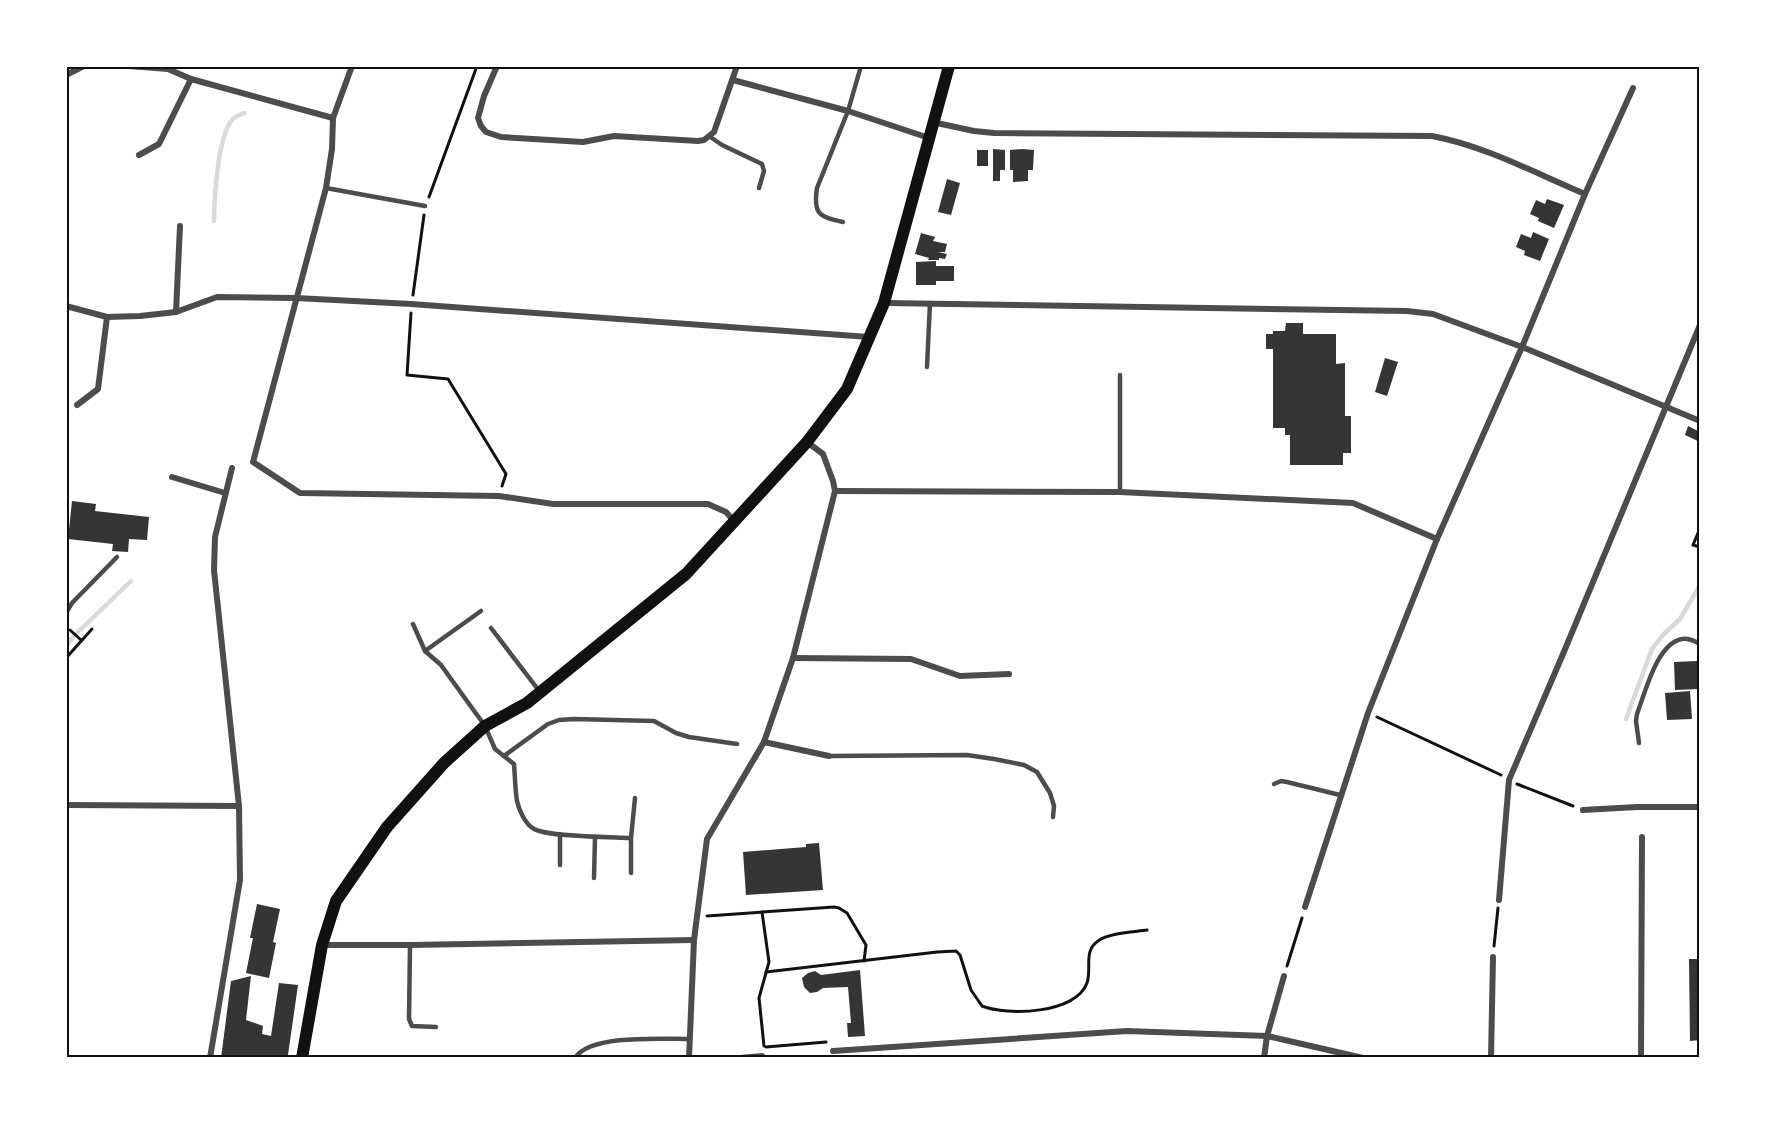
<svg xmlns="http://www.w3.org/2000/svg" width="1766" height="1124" font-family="Jost,sans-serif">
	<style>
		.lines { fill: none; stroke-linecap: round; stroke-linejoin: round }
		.stream { stroke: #d9d9d9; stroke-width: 4.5 }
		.building { fill: #353535 }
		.path { stroke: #111; stroke-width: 3 }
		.service { stroke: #4c4c4c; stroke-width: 4.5 }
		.minor { stroke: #4c4c4c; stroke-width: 6 }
		.secondary { stroke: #111; stroke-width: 12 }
		.neatline { fill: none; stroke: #111; stroke-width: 2 }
	</style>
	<rect width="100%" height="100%" fill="#fff"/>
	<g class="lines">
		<g class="stream">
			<path d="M214,221C214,199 218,136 232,120C235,116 240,115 244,113"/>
			<polyline points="66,646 73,637 131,581"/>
			<polyline points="1626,719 1652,649 1662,636 1680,619 1700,585"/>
		</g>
	</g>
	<g class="building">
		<polygon points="993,149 1005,150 1005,170 1000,170 1000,181 993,181"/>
		<polygon points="1022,149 1034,150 1033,170 1028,170 1028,181 1013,182 1013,170 1010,170 1010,150"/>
		<rect x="977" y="150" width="11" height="16"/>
		<polygon points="947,179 960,183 951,215 938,212"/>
		<polygon points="1547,199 1564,205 1554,228 1538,221 1539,218 1530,214 1536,200 1545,204"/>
		<polygon points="1533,232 1549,239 1540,261 1524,255 1525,251 1516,247 1521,234 1531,238"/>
		<polygon points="921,233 935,237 933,241 947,244 945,252 938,252 947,254 945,259 939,258 939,260 928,260 929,258 915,254"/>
		<polygon points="936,261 936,266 954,266 954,281 936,281 936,285 916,285 916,262"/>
		<polygon points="1286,323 1303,323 1303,334 1336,334 1336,364 1345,363 1345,416 1351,416 1351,453 1343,453 1343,465 1290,465 1290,435 1285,435 1285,428 1273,428 1273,349 1266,349 1266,334 1273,334 1273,331 1285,331"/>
		<polygon points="1385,358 1398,362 1387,396 1375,392"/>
		<polygon points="1688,426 1700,432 1700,442 1685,435"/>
		<polygon points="72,501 96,504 95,511 149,517 147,540 129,539 128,552 112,551 113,544 68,539"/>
		<polygon points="1697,661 1699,689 1675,690 1674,662"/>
		<polygon points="1690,691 1692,719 1667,720 1665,693"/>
		<polygon points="819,843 823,890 746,895 743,852 806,847 806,844"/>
		<polygon points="257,904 280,909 273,942 276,943 269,978 246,973 253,938 250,938"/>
		<polygon points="1689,959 1700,959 1700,1040 1690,1041"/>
		<polygon points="860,970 865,1036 848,1037 847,1023 851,1023 848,987 823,988 817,992 810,993 804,987 802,978 808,973 815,971 821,975"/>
		<polygon points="251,976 246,1020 263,1026 262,1034 271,1036 279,983 298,985 288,1055 285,1055 285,1058 221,1058 231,981"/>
	</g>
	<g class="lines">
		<g class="path">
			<polyline points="429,197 477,66"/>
			<polyline points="413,295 424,215"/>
			<polyline points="411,313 407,375 448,379 506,474 502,486"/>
			<polyline points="1700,534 1698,533 1693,545 1700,547"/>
			<polyline points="70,630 81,640"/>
			<polyline points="66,658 92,629"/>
			<polyline points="1377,717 1501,775"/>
			<polyline points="1517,784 1573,806"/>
			<polyline points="762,912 769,962 759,998 764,1046"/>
			<polyline points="707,916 834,907 839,908 847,913 866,945 864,961"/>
			<polyline points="1494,946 1498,908"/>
			<polyline points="1287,966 1302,918"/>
			<path d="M766,972L937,952L956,951L960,955L971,990L982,1006C1007,1016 1076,1014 1087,983C1092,969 1083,951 1098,941C1109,933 1134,932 1147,930"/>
			<polyline points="766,1047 826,1042"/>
		</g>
		<g class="service">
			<polyline points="709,136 722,145 762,164 764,171 759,188"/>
			<polyline points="326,188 425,206"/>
			<path d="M843,222C819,217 813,214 817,188L848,111L861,66"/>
			<polyline points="927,367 930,303"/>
			<polyline points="1120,375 1120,492"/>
			<polyline points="66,613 72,603 117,557"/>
			<path d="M413,624L425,651L441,665L485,726L495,749L514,764C515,776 515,789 517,801C519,810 525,824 534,829C548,837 612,837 631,838"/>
			<polyline points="491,628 540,692"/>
			<polyline points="425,651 481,611"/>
			<path d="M1639,743L1636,721L1637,714C1645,693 1657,643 1682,639C1689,638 1694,641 1700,644"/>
			<polyline points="504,756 548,724 559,720 574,719 654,721 676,733 689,737 737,744"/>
			<polyline points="829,756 967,755 994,759 1024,765 1037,772 1050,793 1054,806 1053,817"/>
			<polyline points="1274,784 1281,781 1287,782 1340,795"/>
			<polyline points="560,834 560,865"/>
			<polyline points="631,873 631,838 635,798"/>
			<polyline points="594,878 595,837"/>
			<polyline points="410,945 409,1019 412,1026 436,1027"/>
			<path d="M575,1058C590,1034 663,1039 689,1039"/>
		</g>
		<g class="minor">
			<polyline points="129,66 168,69 191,79 333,118"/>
			<polyline points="352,66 333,118 332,149 326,188 253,462 300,493 499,496 553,504 708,504 726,512 734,521"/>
			<polyline points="497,66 484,96 478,118 481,126 486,132 501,137 583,142 614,136 698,141 704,140 714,132 737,66"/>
			<polyline points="66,75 84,66"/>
			<polyline points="733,80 848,111 929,138"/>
			<path d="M932,122L974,131L994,133L1432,136C1485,146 1535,173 1585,194"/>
			<polyline points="139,155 159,144 191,79"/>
			<polyline points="885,303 1407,311 1433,314 1522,347 1700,421"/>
			<polyline points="66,306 107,317 140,316 176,312 217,297 296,298 411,304 869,337"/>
			<polyline points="176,312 180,226"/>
			<polyline points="77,405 98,389 107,317"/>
			<polyline points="172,477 225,493"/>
			<polyline points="835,491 1120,492 1353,503 1437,539"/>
			<polyline points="793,658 911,659 960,676 1009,674"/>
			<polyline points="764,742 829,756"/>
			<polyline points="66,805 239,806"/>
			<polyline points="1583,810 1637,807 1700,807"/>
			<polyline points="1499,900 1509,780 1563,654 1700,325"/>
			<polyline points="1305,907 1368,713 1437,539 1522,347 1585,194 1633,88"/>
			<polyline points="323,945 410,945 694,940"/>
			<polyline points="833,1051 1127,1031 1267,1036 1363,1058"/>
			<polyline points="210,1058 240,880 239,806 214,570 215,537 232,468"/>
			<polyline points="689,1058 694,940 707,839 764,742 793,658 835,491 833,481 823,454 807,442"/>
			<polyline points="740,1058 762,1056"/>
			<polyline points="1264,1058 1267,1036 1284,976"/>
			<polyline points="1491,1058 1493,957"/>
			<polyline points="1641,1058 1642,837"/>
		</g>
		<polyline class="secondary" points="302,1058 322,945 336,901 387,827 444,763 485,726 527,703 686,574 807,442 847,389 884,303 949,66"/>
	</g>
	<rect width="1766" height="1124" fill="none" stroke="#ffffff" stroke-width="135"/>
	<rect x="68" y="68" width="1630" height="988" class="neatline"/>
</svg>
